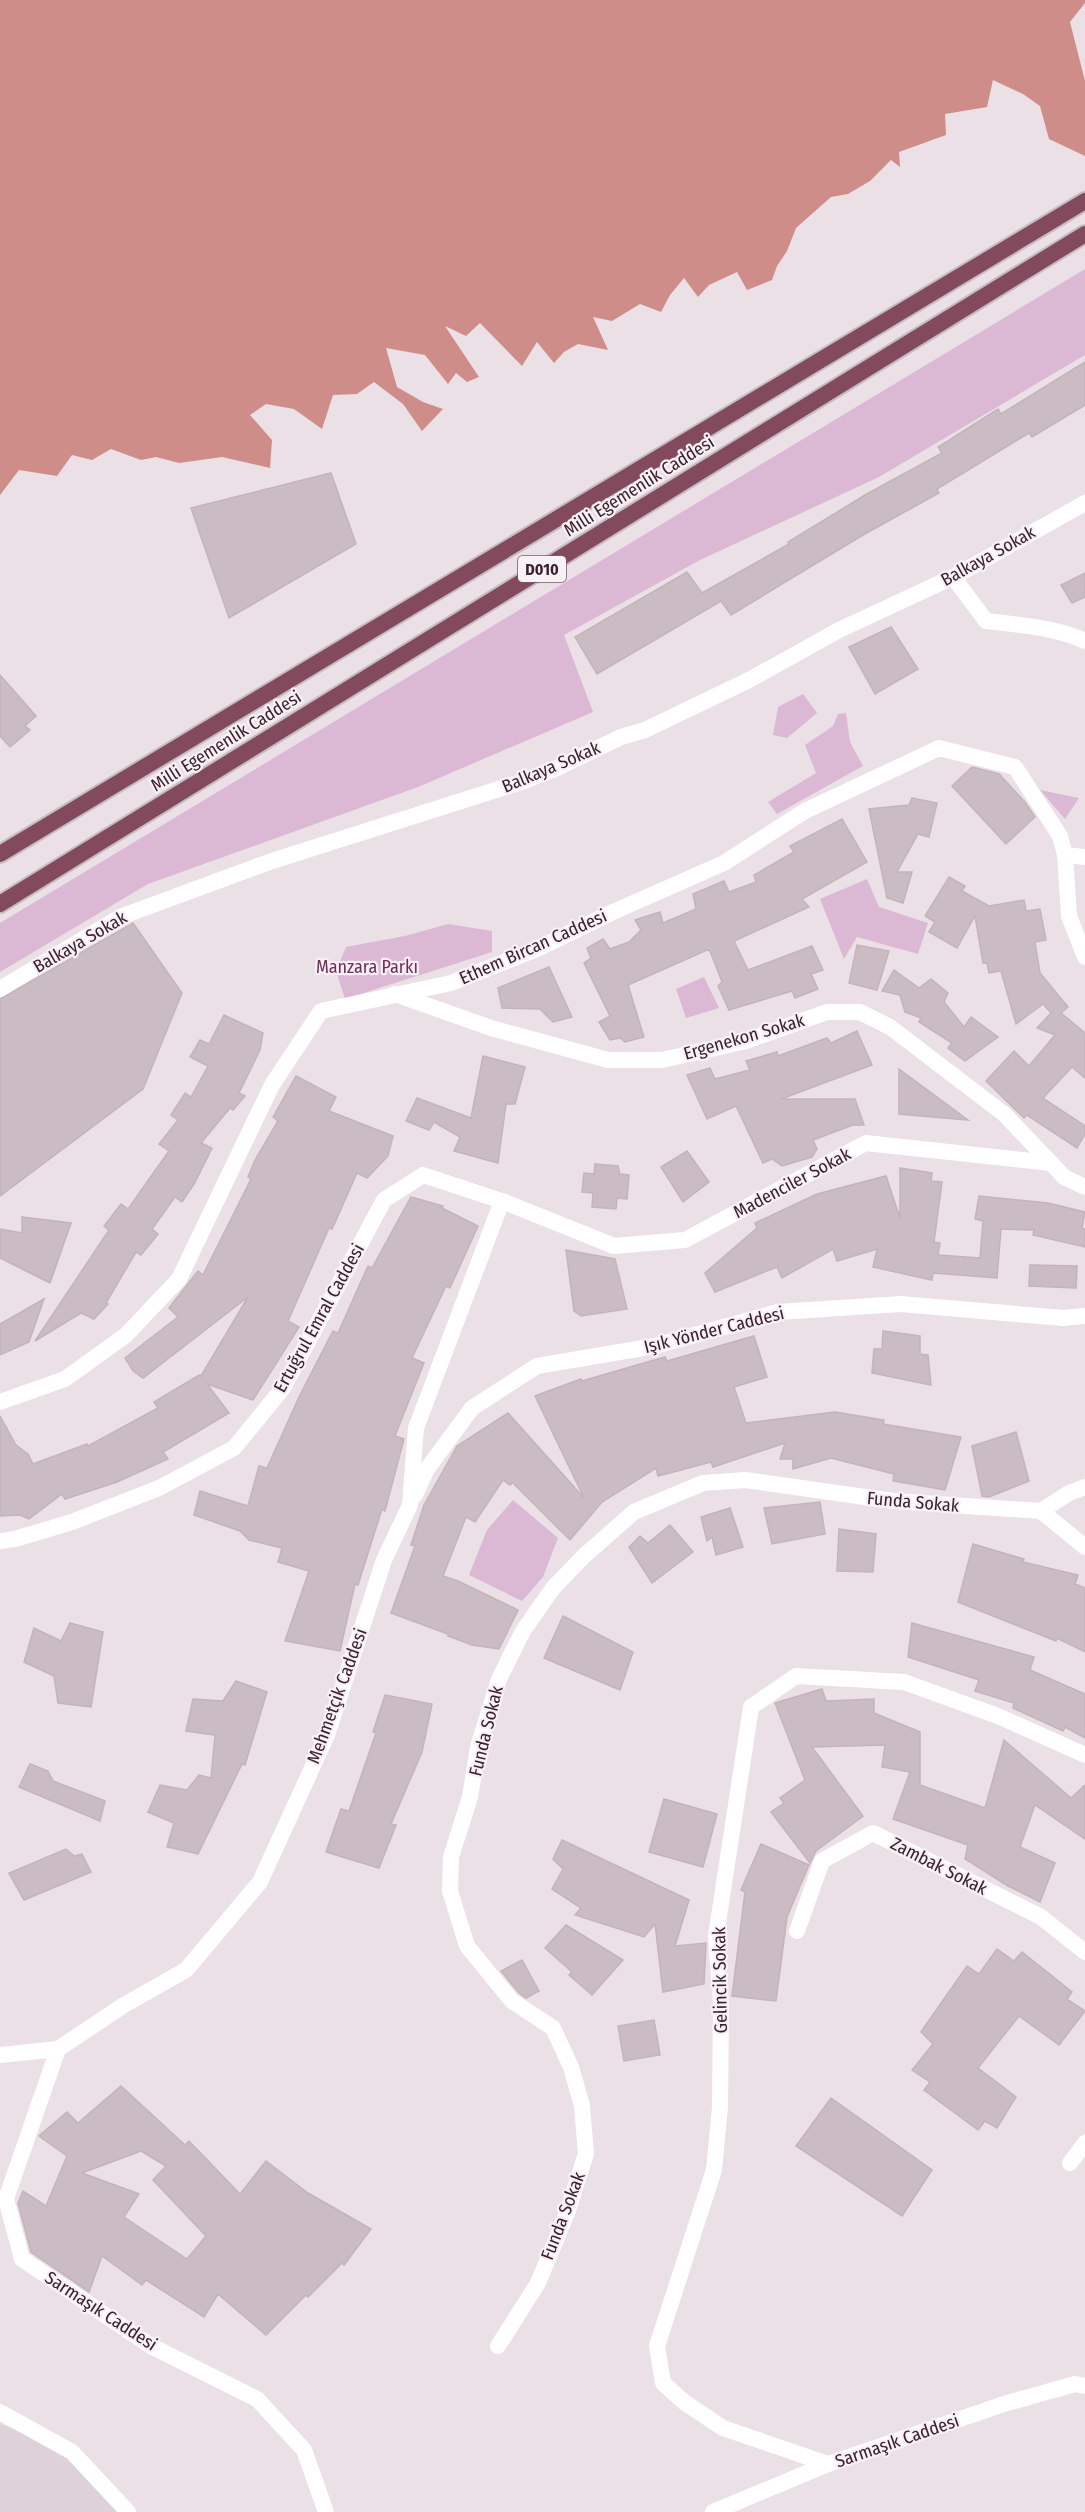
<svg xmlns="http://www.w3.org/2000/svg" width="1085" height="2512" font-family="'Fira Sans Condensed',sans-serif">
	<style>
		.built { fill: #ded1d8 }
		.green { fill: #dbb9d5 }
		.water { fill: #ce8d89 }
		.building { fill: #cbbcc4; stroke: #c4b3bb; stroke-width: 1.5; fill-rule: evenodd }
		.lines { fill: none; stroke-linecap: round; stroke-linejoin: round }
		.trunk-casing { stroke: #c4bcbf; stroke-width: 20 }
		.minor { stroke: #fff; stroke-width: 16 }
		.tertiary { stroke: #fff; stroke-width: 16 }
		.trunk { stroke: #824a5c; stroke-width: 16 }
		.labels { text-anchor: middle; stroke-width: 4.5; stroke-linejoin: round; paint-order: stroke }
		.shield { fill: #f7f0f4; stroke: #735f67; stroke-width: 1.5 }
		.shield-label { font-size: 16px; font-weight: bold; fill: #3a212a }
		.street-label { font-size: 18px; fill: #3a212a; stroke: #f7f0f4 }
		.park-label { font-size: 18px; fill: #702d5c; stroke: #f7f0f4 }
	</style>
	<rect width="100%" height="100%" fill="#eae0e6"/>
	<polygon class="built" points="0,2424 80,2455 131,2512 0,2512"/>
	<g class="green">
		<polygon points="1085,269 1085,355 879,477 698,561 564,635 593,712 418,787 148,884 0,972 0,923"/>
		<polygon points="803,694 817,713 787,738 773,735 778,707"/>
		<polygon points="846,713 850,742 863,766 777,814 768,802 816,773 805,745 833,726 838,714"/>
		<polygon points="1040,790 1079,798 1065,819"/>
		<polygon points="867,879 879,907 928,923 918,954 857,937 844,959 820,899"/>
		<polygon points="448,924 492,931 492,952 345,999 336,971 346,947 405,936"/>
		<polygon points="704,977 719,1008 686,1018 676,989"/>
		<polygon points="513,1500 558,1538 543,1577 522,1601 469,1575 487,1530"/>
	</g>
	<polygon class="water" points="0,0 1085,0 1085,3 1070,22 1085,81 1085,156 1049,139 1040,106 1023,94 993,80 987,107 945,114 946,135 899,152 900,167 891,160 870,181 848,194 831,197 796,228 787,251 777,266 772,280 747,290 737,272 709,285 698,297 684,278 670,295 661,312 640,304 612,321 593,317 608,350 578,344 564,352 554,363 537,342 522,366 480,323 466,336 445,326 479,377 467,382 456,373 448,384 425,355 386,348 397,387 423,402 443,409 422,431 403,404 374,382 357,394 333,395 322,429 294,409 266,404 250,415 272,440 270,468 222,457 179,463 156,457 141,460 111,449 92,460 72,455 57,476 19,470 0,495"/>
	<g class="building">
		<polygon points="1085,362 1085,405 1032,437 1029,433 937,489 939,493 863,535 731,615 721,601 597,674 575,637 687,572 702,593 789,544 788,542 865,495 942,453 938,447 998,409 1001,414"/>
		<polygon points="331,473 356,544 229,618 191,508"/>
		<polygon points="1085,573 1085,597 1072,603 1061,585"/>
		<polygon points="891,627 918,669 875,694 849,647"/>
		<polygon points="0,675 36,716 25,726 30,730 10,747 0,736"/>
		<polygon points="972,767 999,774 1024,801 1035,817 1006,844 952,786"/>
		<polygon points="912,798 937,803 929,837 918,834 897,872 912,872 903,903 887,898 869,809 909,805"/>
		<polygon points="842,819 867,862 802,899 809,907 734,941 748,970 812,946 823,970 811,974 818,989 795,998 792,991 729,1010 718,986 722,982 710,951 707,950 628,985 644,1037 625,1042 620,1038 610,1040 599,1022 610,1016 584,963 591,958 587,948 603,939 610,949 629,942 641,930 635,920 660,912 663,923 696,909 693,894 724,881 729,892 756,882 754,875 794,852 790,846"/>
		<polygon points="949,877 965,886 962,891 989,906 1024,900 1026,911 1040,909 1046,940 1035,942 1040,973 1068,1007 1061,1013 1085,1033 1085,1078 1072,1067 1043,1098 1085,1126 1085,1134 1077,1148 1027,1115 1024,1118 986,1081 1014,1051 1029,1066 1055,1035 1037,1028 1051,1013 1043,1004 1016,1024 1001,971 989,973 987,963 983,963 975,916 957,948 929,932 935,922 925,916"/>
		<polygon points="133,923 182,993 143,1089 0,1196 0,999"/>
		<polygon points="857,945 889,951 877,990 849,983"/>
		<polygon points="549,967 572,1017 553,1022 540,1009 502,1008 498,988"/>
		<polygon points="894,970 919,988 931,979 948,993 944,1002 964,1027 971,1017 998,1037 965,1061 948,1048 952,1043 919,1022 921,1018 905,1012 900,995 882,991"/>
		<polygon points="224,1015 263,1033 260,1050 239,1093 245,1096 233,1110 230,1108 201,1143 212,1148 194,1184 182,1202 175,1197 152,1229 158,1234 141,1255 136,1252 106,1303 108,1304 94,1319 81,1313 35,1341 109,1230 104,1226 121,1204 128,1209 169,1151 159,1144 178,1120 171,1115 185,1093 191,1097 208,1066 190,1057 200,1040 209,1044"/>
		<polygon points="857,1031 872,1065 781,1099 855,1099 864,1125 853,1125 813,1140 817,1149 812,1157 782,1166 772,1159 763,1163 736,1106 707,1119 687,1075 710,1068 715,1079 750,1070 746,1061 777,1052 778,1056 827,1038 831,1043"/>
		<polygon points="483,1056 525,1067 515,1104 506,1104 498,1163 454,1151 460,1137 434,1122 429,1130 406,1121 417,1098 471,1118"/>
		<polygon points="899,1069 968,1120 899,1114"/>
		<polygon points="296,1076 336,1097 329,1111 393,1136 388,1156 367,1178 357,1173 332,1229 329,1228 288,1321 299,1327 253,1400 207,1384 229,1413 163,1452 168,1459 117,1482 65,1499 62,1494 29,1519 20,1515 0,1516 0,1416 16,1445 28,1454 33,1464 87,1444 88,1446 158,1408 154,1402 199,1375 201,1376 248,1297 143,1378 133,1371 125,1358 178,1317 169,1308 198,1271 203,1275 251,1179 248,1177 255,1160 278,1121 273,1117"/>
		<polygon points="687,1151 709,1182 683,1202 661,1167"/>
		<polygon points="595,1164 618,1166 620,1174 629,1175 627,1199 617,1198 616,1209 592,1207 593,1193 582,1192 584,1173 594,1174"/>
		<polygon points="900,1168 932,1173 931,1181 942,1182 934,1242 940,1243 938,1255 980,1258 983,1221 975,1219 979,1196 1048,1203 1085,1212 1082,1228 1085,1229 1085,1247 1033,1235 1034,1230 1001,1229 997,1278 933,1273 932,1280 873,1267 877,1249 837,1261 833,1249 782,1278 777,1267 715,1292 705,1273 757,1228 755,1223 817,1194 886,1176 900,1218"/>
		<polygon points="411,1197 443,1206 442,1208 478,1226 450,1288 446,1286 412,1358 424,1363 395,1436 404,1439 385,1511 382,1509 358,1585 355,1584 340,1651 285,1641 309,1571 278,1562 282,1548 249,1540 240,1531 194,1515 200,1491 248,1506 259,1466 267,1468 300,1395 333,1331 338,1333 368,1266 372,1268"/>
		<polygon points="22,1217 71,1223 50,1283 0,1258 0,1229 22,1233"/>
		<polygon points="566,1250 615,1259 627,1309 581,1316 574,1311"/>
		<polygon points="1030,1265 1077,1266 1076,1288 1029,1286"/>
		<polygon points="44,1299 29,1342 0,1355 0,1324"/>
		<polygon points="883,1331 920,1336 920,1354 928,1355 931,1385 872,1373 874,1349 882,1349"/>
		<polygon points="754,1336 767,1377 734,1387 746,1423 835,1412 884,1420 883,1424 961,1437 945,1490 893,1481 894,1474 831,1458 793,1469 793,1459 780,1459 785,1443 713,1467 711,1462 658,1476 656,1468 602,1502 570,1540 513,1483 510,1485 503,1480 475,1522 466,1517 443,1576 458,1581 518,1610 499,1649 472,1645 448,1636 448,1634 391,1613 415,1546 411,1545 424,1505 457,1446 508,1413 584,1498 535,1396 581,1379 582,1381 665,1357 667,1361"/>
		<polygon points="1016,1432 1029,1481 989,1497 982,1496 972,1446"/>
		<polygon points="820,1502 825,1534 772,1544 764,1508"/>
		<polygon points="730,1508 743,1547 716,1555 712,1537 707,1541 701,1517"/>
		<polygon points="670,1525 693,1552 652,1583 629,1547 640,1536 648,1543"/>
		<polygon points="839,1529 876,1534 873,1572 837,1571"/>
		<polygon points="973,1544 1024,1559 1023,1562 1078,1575 1075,1584 1085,1588 1085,1652 1057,1638 1056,1641 958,1602"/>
		<polygon points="563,1616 633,1652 620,1690 544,1658"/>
		<polygon points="70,1623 103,1632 91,1707 58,1703 54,1676 24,1662 34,1628 61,1641"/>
		<polygon points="912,1623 1034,1657 1030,1670 1085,1694 1085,1738 1065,1727 1063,1731 1013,1708 1014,1703 975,1691 979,1680 908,1657"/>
		<polygon points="236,1681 267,1692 245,1765 242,1764 198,1854 167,1847 174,1823 148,1812 160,1785 187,1790 199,1775 211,1778 215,1735 186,1731 193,1699 223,1701"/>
		<polygon points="822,1689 826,1701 874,1699 874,1713 920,1732 920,1785 985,1808 1004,1740 1071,1798 1085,1785 1085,1839 1035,1805 1020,1847 1055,1863 1040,1902 1008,1886 965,1859 968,1845 893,1819 910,1772 882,1767 885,1745 812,1747 863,1816 816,1851 810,1863 771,1812 784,1803 780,1798 805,1780 775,1703"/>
		<polygon points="385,1695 432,1704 422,1752 391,1824 396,1825 379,1868 326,1852 341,1809 349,1811 376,1733 373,1732"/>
		<polygon points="30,1764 48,1771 53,1781 105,1801 100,1821 19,1787"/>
		<polygon points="664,1799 717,1814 703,1867 649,1852"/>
		<polygon points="562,1840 689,1900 675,1946 706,1943 704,1984 663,1992 655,1924 644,1937 575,1915 581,1908 552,1889 563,1869 553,1859"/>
		<polygon points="761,1844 809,1865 787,1917 776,2001 732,1996 745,1892 741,1890"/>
		<polygon points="66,1849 74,1856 82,1854 91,1872 24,1900 9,1873"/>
		<polygon points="566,1925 623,1960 592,1995 569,1975 572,1972 545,1948"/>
		<polygon points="997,1949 1014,1961 1022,1952 1072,1992 1067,1999 1085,2011 1059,2045 1019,2016 978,2068 1016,2097 997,2128 985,2121 978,2130 924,2090 930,2082 912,2070 933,2044 921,2032 967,1966 979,1974"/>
		<polygon points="522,1960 539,1991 526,1998 519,1993 501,1971"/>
		<polygon points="654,2020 660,2055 624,2061 618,2026"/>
		<path d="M121,2086L185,2145L189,2141L240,2194L266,2161L308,2193L371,2229L344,2265L342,2263L308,2297L306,2295L266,2335L218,2294L204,2317L146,2280L142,2285L102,2256L89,2292L31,2252L18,2203L23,2191L46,2206L67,2156L39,2136L67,2112L78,2123ZM141,2151L166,2166L153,2180L206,2236L187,2259L124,2217L139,2194L82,2173Z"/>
		<polygon points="831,2098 932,2170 902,2216 796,2146"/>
	</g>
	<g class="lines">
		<defs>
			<g id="trunk">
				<polyline points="0,854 1085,201"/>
				<polyline points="0,904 1085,234"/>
			</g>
		</defs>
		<use href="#trunk" class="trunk-casing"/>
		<g class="minor">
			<path d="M953,577L986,621C1019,625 1055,627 1085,641"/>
			<polyline points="1065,855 1085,857"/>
			<polyline points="0,989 120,917 272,861 521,782 557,768 621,737 645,730 749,680 839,630 953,577 1085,503"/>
			<polyline points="395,994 491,1028 608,1060 662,1060 746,1041 827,1012 860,1012 890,1027 1004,1114 1051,1163"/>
			<polyline points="0,1402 65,1379 126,1335 179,1279 272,1085 321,1011 451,983 539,948 613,912 724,863 805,811 939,748 1015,767 1060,836 1065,855 1069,916 1085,957"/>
			<polyline points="1085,1487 1069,1493 1041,1511 1085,1547"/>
			<polyline points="0,1541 15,1539 72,1522 159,1488 234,1448 283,1388 384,1200 423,1175 502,1201 614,1246 685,1240 866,1143 1051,1163 1064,1177 1085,1187"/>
			<polyline points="797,1931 822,1861 873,1833 1041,1917 1085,1952"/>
			<polyline points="58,2049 6,2199 22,2259 151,2346 257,2399 304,2450 326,2512"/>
			<polyline points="1070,2163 1085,2143"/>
			<polyline points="498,2346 538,2283 567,2213 586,2154 582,2106 571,2067 553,2028 512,2001 467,1946 450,1891 451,1857 470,1797 478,1747 499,1679 523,1631 553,1588 584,1556 634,1512 703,1483 745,1480 893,1501 1041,1511"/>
			<polyline points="828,2464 723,2428 684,2402 663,2383 657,2346 714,2170 720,2107 721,2006 716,1936 751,1707 796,1676 904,1682 998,1716 1085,1755"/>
			<polyline points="713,2512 828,2464 1004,2404 1075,2384 1085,2386"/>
		</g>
		<g class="tertiary">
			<polyline points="415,1495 427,1469 472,1408 537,1366 655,1346 778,1312 901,1304 1063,1318 1085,1316"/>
			<polyline points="0,2055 58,2049 124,2005 186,1970 260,1882 327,1735 384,1560 410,1505 416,1428 502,1201"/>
			<polyline points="0,2412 72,2452 128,2512"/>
		</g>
		<use href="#trunk" class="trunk"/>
	</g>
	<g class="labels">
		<rect class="shield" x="518" y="556" width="48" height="26" rx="4.5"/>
		<g class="shield-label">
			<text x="542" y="575">D010</text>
		</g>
		<g class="street-label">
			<text transform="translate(639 486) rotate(-32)" y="6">Milli Egemenlik Caddesi</text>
			<text transform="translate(988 556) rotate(-29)" y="6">Balkaya Sokak</text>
			<text transform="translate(226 741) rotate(-32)" y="6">Milli Egemenlik Caddesi</text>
			<text transform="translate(551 767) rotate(-23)" y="6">Balkaya Sokak</text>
			<text transform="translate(80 942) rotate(-30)" y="6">Balkaya Sokak</text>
			<text transform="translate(533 947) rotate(-24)" y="6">Ethem Bircan Caddesi</text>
			<text transform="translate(744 1037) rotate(-16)" y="6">Ergenekon Sokak</text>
			<text transform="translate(792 1183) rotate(-28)" y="6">Madenciler Sokak</text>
			<text transform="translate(319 1318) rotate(-61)" y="6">Ertuğrul Emral Caddesi</text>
			<text transform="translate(714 1330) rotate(-14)" y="6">Işık Yönder Caddesi</text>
			<text transform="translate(913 1502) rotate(5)" y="6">Funda Sokak</text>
			<text transform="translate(337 1696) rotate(-70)" y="6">Mehmetçik Caddesi</text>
			<text transform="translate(486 1731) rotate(-76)" y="6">Funda Sokak</text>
			<text transform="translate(939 1866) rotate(27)" y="6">Zambak Sokak</text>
			<text transform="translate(720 1980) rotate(-91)" y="6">Gelincik Sokak</text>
			<text transform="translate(563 2216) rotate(-69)" y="6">Funda Sokak</text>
			<text transform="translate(101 2311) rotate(33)" y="6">Sarmaşık Caddesi</text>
			<text transform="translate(897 2441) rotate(-19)" y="6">Sarmaşık Caddesi</text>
		</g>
		<g class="park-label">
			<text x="367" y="973">Manzara Parkı</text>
		</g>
	</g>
</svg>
